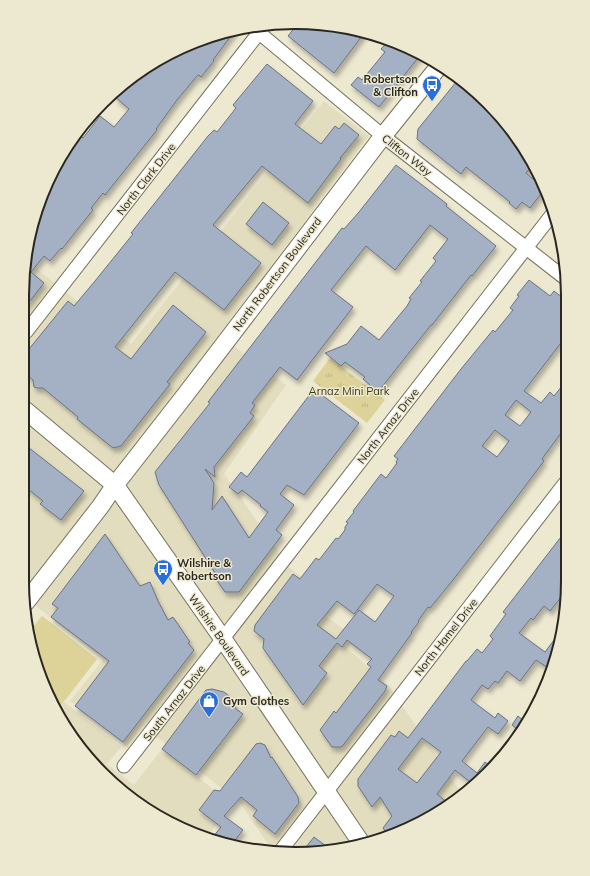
<svg xmlns="http://www.w3.org/2000/svg" width="590" height="876" font-family="Mulish,sans-serif">
	<style>
		.built { fill: #e3ddbf }
		.grass { fill: url(#grass-tufts) }
		.pitch { fill: #ddd298 }
		.building { fill: #a4b0c4; stroke: #687386; fill-rule: evenodd; filter: url(#shadow) }
		.lines { fill: none; stroke-linecap: round; stroke-linejoin: round }
		.minor-casing { stroke: #74705b; stroke-width: 15 }
		.major-casing { stroke: #74705b; stroke-width: 19 }
		.minor { stroke: #fff; stroke-width: 13 }
		.major { stroke: #fff; stroke-width: 17 }
		.labels { text-anchor: middle; stroke-width: 3; stroke-linejoin: round; paint-order: stroke }
		.poi-label { font-size: 11px; font-weight: bold; fill: #29271e; stroke: #ede8d0; text-anchor: start }
		.street-label { font-size: 11px; fill: #29271e; stroke: #ede8d0 }
		.park-label { font-size: 11px; fill: #3d3612; stroke: #ede8d0 }
		.rim { fill: none; stroke: #29271e; stroke-width: 2 }
	</style>
	<defs>
		<pattern id="grass-tufts" width="24" height="20" patternUnits="userSpaceOnUse"><rect width="24" height="20" fill="#ddd298"/><path d="M3 7l-1-3M5 7V3M7 7l1-3M15 17l-1-3M17 17v-4M19 17l1-3" fill="none" stroke="#beb483"/></pattern>
		<filter id="shadow"><feDropShadow dx="2.5" dy="4.5" stdDeviation="2" flood-color="#0004"/></filter>
	</defs>
	<rect width="100%" height="100%" fill="#ede8d0"/>
	<g class="built">
		<polygon points="324,101 369,136 219,335 286,385 224,474 289,567 335,604 327,617 355,637 347,648 389,686 462,794 431,818 348,849 277,853 274,853 240,803 143,726 127,747 70,701 103,660 25,597 22,581 27,261 131,344"/>
		<polygon points="42,616 97,659 64,702 121,747 107,764 134,785 162,749 214,790 199,810 217,824 207,837 191,833 129,797 68,733 36,669 30,631"/>
	</g>
	<polygon class="grass" points="330,358 385,400 367,423 313,381"/>
	<polygon class="pitch" points="42,616 97,659 57,710 36,669 30,631"/>
	<g class="building">
		<polygon points="299,22 348,27 365,32 334,73 288,36"/>
		<polygon points="236,29 213,60 214,61 201,77 199,75 197,76 177,100 156,129 157,130 105,195 103,193 91,208 93,210 62,249 61,248 50,261 44,256 31,272 44,283 26,306 27,242 52,171 81,136 83,138 100,116 114,127 129,109 115,97 118,95 114,92 143,68 190,43"/>
		<polygon points="389,40 399,43 421,54 379,107 351,85 358,77 362,80 385,52 381,49"/>
		<polygon points="267,64 313,101 295,124 321,144 335,126 339,129 344,123 359,135 340,158 341,159 308,203 262,166 213,225 261,263 224,310 175,272 115,347 131,359 173,305 206,332 167,382 170,384 121,446 113,448 77,419 78,417 43,388 37,388 34,387 33,380 25,373 25,354 68,301 74,306 95,281 133,234 131,233 208,136 214,130 217,132 236,108 233,105"/>
		<polygon points="461,79 488,102 522,143 533,164 526,173 539,184 538,186 544,190 530,208 522,202 516,209 509,203 510,202 466,167 461,174 417,139 418,129 457,81 458,82"/>
		<polygon points="396,165 447,204 446,206 496,246 472,276 471,275 432,325 431,325 378,392 363,379 365,377 345,362 341,366 325,353 347,344 361,326 379,340 407,306 411,299 409,298 422,282 420,281 436,261 433,258 448,239 430,225 395,270 366,246 331,290 353,307 297,380 280,367 252,403 255,405 250,413 254,416 214,467 215,477 205,469 214,483 212,510 222,496 249,538 268,512 260,506 261,505 242,490 238,494 229,487 241,472 247,477 314,389 359,423 304,495 287,485 280,494 294,505 276,530 282,535 239,592 225,592 216,579 217,576 159,485 155,472 210,403 208,402 308,272 342,228 344,229 359,212"/>
		<polygon points="263,202 289,223 272,245 246,224"/>
		<path d="M529,280L550,296L554,291L568,302L567,335L524,391L541,403L550,392L554,396L567,380L566,437L561,433L542,459L544,461L511,505L453,580L430,608L428,607L418,621L419,622L411,632L412,633L378,680L387,686L385,691L344,744L341,747H332L320,730L334,711L336,713L371,667L367,664L372,659L347,640L342,647L337,643L319,666L327,673L303,705L263,648L264,639L254,631L255,625L293,574L300,579L316,558L319,560L336,538L338,539L345,530V527L348,523L346,522L354,512L353,511L381,474L386,478L397,463L396,462L398,459L394,456L461,369L493,330L495,332L513,310L510,308L519,296L517,295ZM516,400L531,412L520,426L505,415ZM495,430L509,441L497,457L482,446ZM377,584L394,596L375,622L359,610L336,639L317,625L337,601L354,614Z"/>
		<polygon points="24,444 84,491 61,520 40,504 43,501 23,485"/>
		<path d="M564,533L563,595L550,611L544,606L533,620L531,618L519,633L545,652L563,628V634L551,670L536,660L520,681L507,671L498,683L495,681L488,689L482,685L471,700L495,718L498,713L508,721L498,734L488,727L462,761L477,773L485,762L493,768L488,774L469,789L466,787L470,782L455,770L437,794L449,804L431,818L387,834L383,828L392,816L380,797L372,807L358,786V779L391,735L395,737L399,731L408,738L466,661H467L477,649L482,653L493,639L490,636L506,614L503,612ZM422,738L441,752L417,783L398,769Z"/>
		<polygon points="105,534 140,586 150,582 158,601 168,620 173,617 190,642 188,643 194,650 123,742 75,706 109,661 51,617 58,608 52,604"/>
		<polygon points="212,689 224,692 229,696 233,701 236,709 243,714 196,775 162,749 206,690"/>
		<polygon points="518,716 525,722 519,731 512,725"/>
		<polygon points="260,743 265,745 271,758 272,757 298,797 299,803 275,834 253,816 257,810 241,797 224,816 243,830 233,843 212,838 221,827 199,810 214,790 220,791 256,744"/>
		<polygon points="314,837 331,850 302,852"/>
	</g>
	<g class="lines">
		<defs>
			<g id="minor">
				<polyline points="251,26 383,136 566,279"/>
				<polyline points="26,332 265,25"/>
				<polyline points="124,766 554,212"/>
				<polyline points="279,853 565,483"/>
			</g>
			<g id="major">
				<polyline points="25,410 115,485 223,639 362,844"/>
				<polyline points="26,602 100,507 115,485 186,394 383,136 440,65"/>
			</g>
		</defs>
		<use href="#minor" class="minor-casing"/>
		<use href="#major" class="major-casing"/>
		<use href="#minor" class="minor"/>
		<use href="#major" class="major"/>
	</g>
	<defs>
		<symbol id="bus-pin" viewBox="-11 -11 22 30"><path d="M0 17L-7.5 6A9.5 9.5 0 1 1 7.5 6Z" fill="#286fdb" stroke="#ede8d0"/><path d="M-5-6H5V4H4V6H2V4H-2V6H-4V4H-5ZM-3.5-4V0h7V-4ZM-3.5 1.2v1.5H-2V1.2ZM2 1.2v1.5H3.5V1.2Z" fill="#fff"/></symbol>
		<symbol id="shop-pin" viewBox="-11 -11 22 30"><path d="M0 17L-7.5 6A9.5 9.5 0 1 1 7.5 6Z" fill="#286fdb" stroke="#ede8d0"/><path d="M-5-2.5h2.3a2.7 3.5 0 0 1 5.4 0H5L5.5 6h-11ZM-1.5-2.5h3a1.5 2.3 0 0 0-3 0Z" fill="#fff"/></symbol>
	</defs>
	<g fill-rule="evenodd">
		<use href="#bus-pin" x="421" y="74" width="22" height="30"/>
		<use href="#bus-pin" x="152" y="558" width="22" height="30"/>
		<use href="#shop-pin" x="198" y="690" width="22" height="30"/>
	</g>
	<g class="labels">
		<g class="poi-label">
			<text x="418" y="83" text-anchor="end">Robertson<tspan x="418" dy="13">&amp; Clifton</tspan></text>
			<text x="177" y="567">Wilshire &amp;<tspan x="177" dy="13">Robertson</tspan></text>
			<text x="223" y="705">Gym Clothes</text>
		</g>
		<g class="street-label">
			<text transform="translate(407 155) rotate(38)" y="4">Clifton Way</text>
			<text transform="translate(146 179) rotate(-52)" y="4">North Clark Drive</text>
			<text transform="translate(277 274) rotate(-53)" y="4">North Robertson Boulevard</text>
			<text transform="translate(388 426) rotate(-52)" y="4">North Arnaz Drive</text>
			<text transform="translate(219 635) rotate(55)" y="4">Wilshire Boulevard</text>
			<text transform="translate(446 637) rotate(-52)" y="4">North Hamel Drive</text>
			<text transform="translate(174 703) rotate(-52)" y="4">South Arnaz Drive</text>
		</g>
		<g class="park-label">
			<text x="349" y="395">Arnaz Mini Park</text>
		</g>
	</g>
	<path d="M0 0H590V876H0ZM295 29H295A266 266 0 0 1 561 295V581A266 266 0 0 1 295 847H295A266 266 0 0 1 29 581V295A266 266 0 0 1 295 29Z" fill="#ede8d0" fill-rule="evenodd"/>
	<path class="rim" d="M295 29H295A266 266 0 0 1 561 295V581A266 266 0 0 1 295 847H295A266 266 0 0 1 29 581V295A266 266 0 0 1 295 29Z"/>
</svg>
